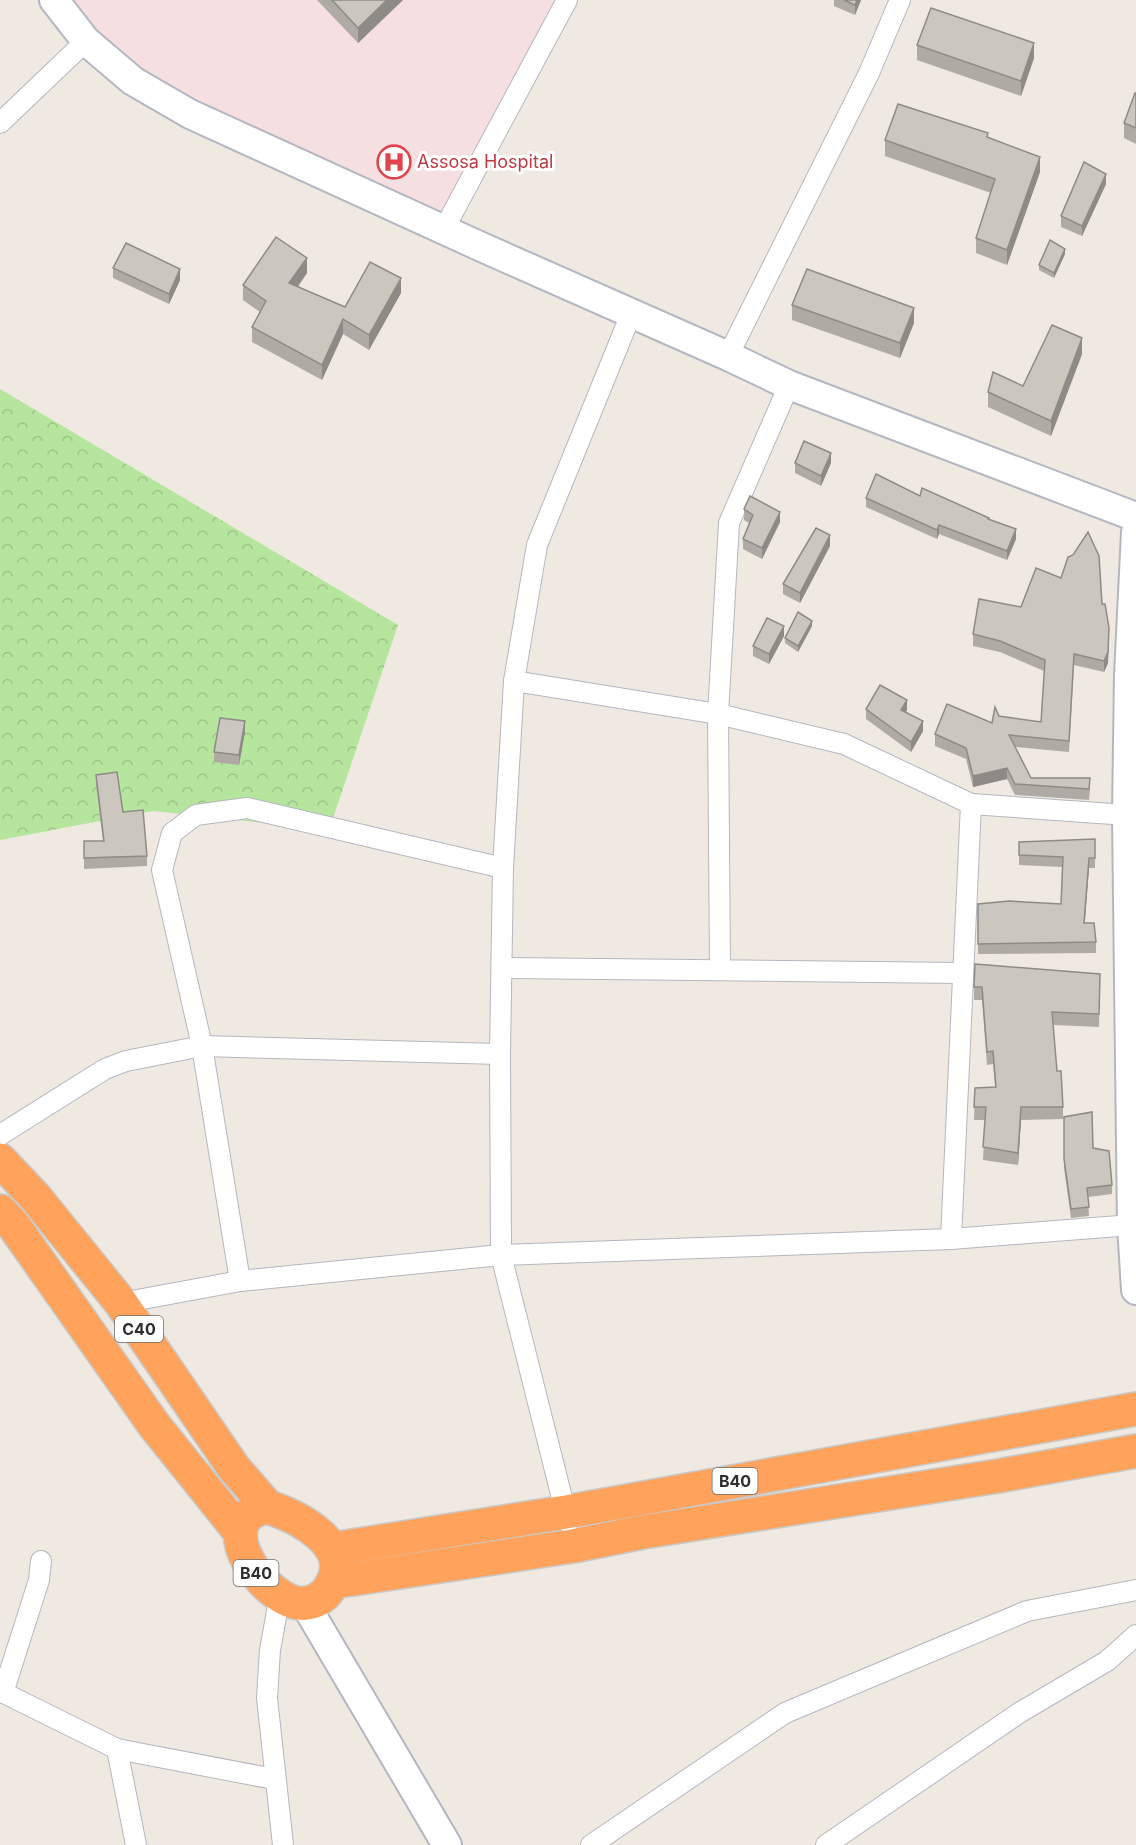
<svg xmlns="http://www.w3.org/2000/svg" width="1136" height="1845" font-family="Inter,sans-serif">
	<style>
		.medical { fill: #f5dfe0 }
		.forest { fill: url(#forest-crowns) }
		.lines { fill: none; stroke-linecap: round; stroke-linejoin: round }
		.street-casing { stroke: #b4b7c1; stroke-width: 22 }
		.secondary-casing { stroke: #b4b7c1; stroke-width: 32 }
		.highway-casing { stroke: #c9c9c9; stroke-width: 36 }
		.street { stroke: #fff; stroke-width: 20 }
		.secondary { stroke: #fff; stroke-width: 28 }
		.highway { stroke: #ffa35c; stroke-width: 33 }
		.wall { fill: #afaba4 }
		.shaded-wall { fill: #8e8b86 }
		.building { fill: #cbc7bf; stroke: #8e8b86; stroke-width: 1.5 }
		.labels { text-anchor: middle; stroke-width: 6; stroke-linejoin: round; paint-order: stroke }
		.shield { fill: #fff; stroke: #6d6d6d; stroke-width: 1.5 }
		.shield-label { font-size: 16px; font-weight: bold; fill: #2e2e2e }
		.health-label { font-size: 18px; fill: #be3a42; stroke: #fff; text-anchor: start }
	</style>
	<defs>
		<pattern id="forest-crowns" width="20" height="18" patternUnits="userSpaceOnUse" patternTransform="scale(1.5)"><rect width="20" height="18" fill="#b6e59e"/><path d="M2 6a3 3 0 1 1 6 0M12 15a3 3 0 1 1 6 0" fill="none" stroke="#9dc588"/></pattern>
	</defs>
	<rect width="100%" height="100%" fill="#efe9e1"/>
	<polygon class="medical" points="65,0 561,0 441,221 187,103 88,29"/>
	<polygon class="forest" points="0,389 398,625 329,830 153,811 0,840"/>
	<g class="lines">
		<defs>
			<g id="street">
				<polyline points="0,123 86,41"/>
				<polyline points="444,229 567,0"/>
				<polyline points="728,356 869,73 900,0"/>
				<polyline points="514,681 718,714 844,744 971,804 951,1239"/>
				<polyline points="971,804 1127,815"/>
				<polyline points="503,968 963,973"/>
				<polyline points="720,969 718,714 729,523 789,385"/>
				<polyline points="0,1135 105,1069 126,1061 202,1046 500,1054"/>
				<polyline points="240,1281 202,1046 162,870 172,833 196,815 247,808 503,868"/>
				<polyline points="121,1303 240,1281 501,1255 951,1239 1132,1225"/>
				<polyline points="568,1522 501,1255 500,1054 503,868 514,681 537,545 631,314"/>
				<polyline points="280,1595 270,1650 267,1698 283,1845"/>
				<polyline points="0,1691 117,1749 274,1779"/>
				<polyline points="3,1693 39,1580 41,1561"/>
				<polyline points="117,1749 136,1845"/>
				<polyline points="591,1845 785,1713 1027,1611 1136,1590"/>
				<polyline points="826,1845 1019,1713 1107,1661 1136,1635"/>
			</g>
			<g id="secondary">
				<polyline points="54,0 86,41 133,81 190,114 486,249 728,356 789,385 1136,517"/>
				<polyline points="1136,532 1129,675 1127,815 1132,1225 1136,1290"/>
				<polyline points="305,1604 447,1845"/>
			</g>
			<g id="highway">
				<polyline points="0,1160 36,1198 121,1303 234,1468 268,1507"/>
				<polyline points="0,1211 14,1226 154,1425 240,1532"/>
				<path d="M268,1507C299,1517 353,1545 332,1584C327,1594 319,1601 307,1603C268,1610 203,1517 268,1507Z"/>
				<polyline points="333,1549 566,1512 1136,1409"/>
				<polyline points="333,1582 573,1546 643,1532 998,1476 1136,1451"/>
			</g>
		</defs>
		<use href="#street" class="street-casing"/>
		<use href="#secondary" class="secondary-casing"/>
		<use href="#highway" class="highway-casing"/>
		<use href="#street" class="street"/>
		<use href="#secondary" class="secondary"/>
		<use href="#highway" class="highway"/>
	</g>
	<g class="wall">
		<polygon points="317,0 403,0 358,43"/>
		<polygon points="834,0 861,0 855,15 834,6"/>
		<polygon points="917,45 1034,58 1021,96 917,60"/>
		<polygon points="1136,93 1136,144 1124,138 1124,123"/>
		<polygon points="988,137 1040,172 1007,265 976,253 976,238 991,193 885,156 885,140"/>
		<polygon points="1106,184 1082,236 1061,227 1061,216"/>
		<polygon points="1065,254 1054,278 1039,270 1039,265"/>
		<polygon points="113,268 180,280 169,304 113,278"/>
		<polygon points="307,273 298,287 345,307 401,293 369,350 343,334 322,380 252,342 252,327 260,312 243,300 243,285"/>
		<polygon points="792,305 914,323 900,358 792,320"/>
		<polygon points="1082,354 1051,436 988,407 988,392 1023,386"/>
		<polygon points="795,463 831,463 821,486 795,473"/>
		<polygon points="920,496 989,520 1016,539 1007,560 939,534 937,539 866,507 866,498"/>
		<polygon points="744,509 780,522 762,559 743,549 743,539 749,523 744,520"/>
		<polygon points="830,546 800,603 783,594 783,584"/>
		<polygon points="1102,604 1109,639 1108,663 1104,672 1074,665 1069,752 1015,747 1031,778 1090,789 1089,800 1015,795 1007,779 973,787 966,759 935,746 935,734 992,723 999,716 1041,722 1044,671 1000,652 973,646 973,634 1021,607"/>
		<polygon points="812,626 798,652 785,643 785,638"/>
		<polygon points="784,636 769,664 753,656 753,646"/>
		<polygon points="866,709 907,710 906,712 923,731 911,752 866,719"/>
		<polygon points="245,732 239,765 214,762 214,752"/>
		<polygon points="96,775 123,812 147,856 147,866 84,869 84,841 103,841 96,785"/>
		<polygon points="1095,839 1095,868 1089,868 1084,923 1096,942 1096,953 978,954 978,904 1061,904 1062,867 1019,865 1019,842"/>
		<polygon points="1100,974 1099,1027 1053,1025 1057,1071 1063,1107 1063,1119 1021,1120 1018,1165 983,1160 985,1120 974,1120 975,1088 995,1087 993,1064 987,1065 982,1000 974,1000 974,987"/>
		<polygon points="1064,1117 1093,1148 1112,1185 1112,1194 1088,1197 1089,1216 1071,1218 1064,1168"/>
	</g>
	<g class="shaded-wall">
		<polygon points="387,0 403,0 358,43 358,28"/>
		<polygon points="857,0 861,0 855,15 855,5"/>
		<polygon points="1034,43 1034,58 1021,96 1021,81"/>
		<polygon points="1040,157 1040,172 1007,265 1007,250"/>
		<polygon points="1106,174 1106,184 1082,236 1082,226"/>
		<polygon points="1065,249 1065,254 1054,278 1054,273"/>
		<polygon points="307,258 307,273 289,298 289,283"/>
		<polygon points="180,269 180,280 169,304 169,294"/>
		<polygon points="401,278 401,293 369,350 369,335"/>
		<polygon points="914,308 914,323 900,358 900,343"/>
		<polygon points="343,319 343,334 322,380 322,365"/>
		<polygon points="1082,338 1082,354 1051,436 1051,421"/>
		<polygon points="831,453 831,463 821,486 821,476"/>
		<polygon points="780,512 780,522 762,559 762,548"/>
		<polygon points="939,525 939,534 937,539 937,530"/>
		<polygon points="1016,529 1016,539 1007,560 1007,551"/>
		<polygon points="830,535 830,546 800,603 800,593"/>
		<polygon points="812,621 812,626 798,652 798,646"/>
		<polygon points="784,626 784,636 769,664 769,654"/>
		<polygon points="1109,628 1108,663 1104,672 1104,661"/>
		<polygon points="907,700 907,710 901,720 901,710"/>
		<polygon points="245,721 245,732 239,765 239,755"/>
		<polygon points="923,721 923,731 911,752 911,742"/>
		<polygon points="1007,768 1007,779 973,787 973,776"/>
		<polygon points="1089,858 1089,868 1084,934 1084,923"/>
		<polygon points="1021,1107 1021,1120 1018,1165 1018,1153"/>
	</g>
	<g class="building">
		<polygon points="332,0 387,0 358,28"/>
		<polygon points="844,0 857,0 855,5"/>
		<polygon points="931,8 1034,43 1021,81 917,45"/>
		<polygon points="1135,93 1136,93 1136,128 1124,123"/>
		<polygon points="898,104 988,133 987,137 1040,157 1007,250 976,238 995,179 885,140"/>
		<polygon points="1084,162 1106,174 1082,226 1061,216"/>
		<polygon points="276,237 307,258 289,283 345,307 370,262 401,278 369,335 343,319 322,365 252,327 266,301 243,285"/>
		<polygon points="1050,240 1065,249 1054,273 1039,265"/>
		<polygon points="126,243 180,269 169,294 113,268"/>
		<polygon points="807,269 914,308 900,343 792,305"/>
		<polygon points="1052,325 1082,338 1051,421 988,392 993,372 1023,386"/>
		<polygon points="804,441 831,453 821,476 795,463"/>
		<polygon points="876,474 920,496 922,488 989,518 988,519 1016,529 1007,551 939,525 937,530 866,498"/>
		<polygon points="750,496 780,512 762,548 743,539 753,515 744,509"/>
		<polygon points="816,528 830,535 800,593 783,584"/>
		<polygon points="1088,532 1099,556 1102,604 1105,604 1109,628 1108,652 1104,661 1074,654 1069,741 1009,735 1031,778 1090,778 1089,789 1015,784 1007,768 973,776 966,748 935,734 947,704 992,723 995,707 999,716 1041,722 1045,660 1000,641 973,634 979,599 1021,607 1036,568 1061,578 1068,557 1073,555"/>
		<polygon points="798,612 812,621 798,646 785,638"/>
		<polygon points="767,618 784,626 769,654 753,646"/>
		<polygon points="880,685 907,700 901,710 923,721 911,742 866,709"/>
		<polygon points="220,718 245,721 239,755 214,752"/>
		<polygon points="117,772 123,812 143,810 147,856 84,858 84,841 104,841 96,775"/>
		<polygon points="1095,839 1095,858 1089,858 1084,923 1094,923 1096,942 978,944 978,904 1009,901 1061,904 1063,857 1019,855 1019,842"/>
		<polygon points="975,964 1100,974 1099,1014 1052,1012 1057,1071 1061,1071 1063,1107 1021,1107 1018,1153 983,1147 986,1107 974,1107 975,1088 996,1087 993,1051 987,1052 982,987 974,987"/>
		<polygon points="1092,1112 1093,1148 1109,1151 1112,1185 1087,1188 1089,1207 1071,1209 1064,1159 1064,1117"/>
	</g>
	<defs>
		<symbol id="hospital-ring" viewBox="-11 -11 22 22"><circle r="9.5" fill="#fff" stroke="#e0444e" stroke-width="1.5"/><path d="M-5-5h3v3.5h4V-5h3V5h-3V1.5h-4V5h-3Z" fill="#e0444e"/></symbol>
	</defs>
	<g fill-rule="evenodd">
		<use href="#hospital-ring" x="375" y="143" width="38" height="38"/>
	</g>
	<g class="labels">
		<g class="shield">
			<rect x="115" y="1316" width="48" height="26" rx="4.5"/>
			<rect x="712.5" y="1468" width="45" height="26" rx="4.5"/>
			<rect x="233.5" y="1560" width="45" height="26" rx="4.5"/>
		</g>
		<g class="shield-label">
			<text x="139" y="1335">C40</text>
			<text x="735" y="1487">B40</text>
			<text x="256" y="1579">B40</text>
		</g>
		<g class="health-label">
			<text x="417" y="168">Assosa Hospital</text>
		</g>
	</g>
</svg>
